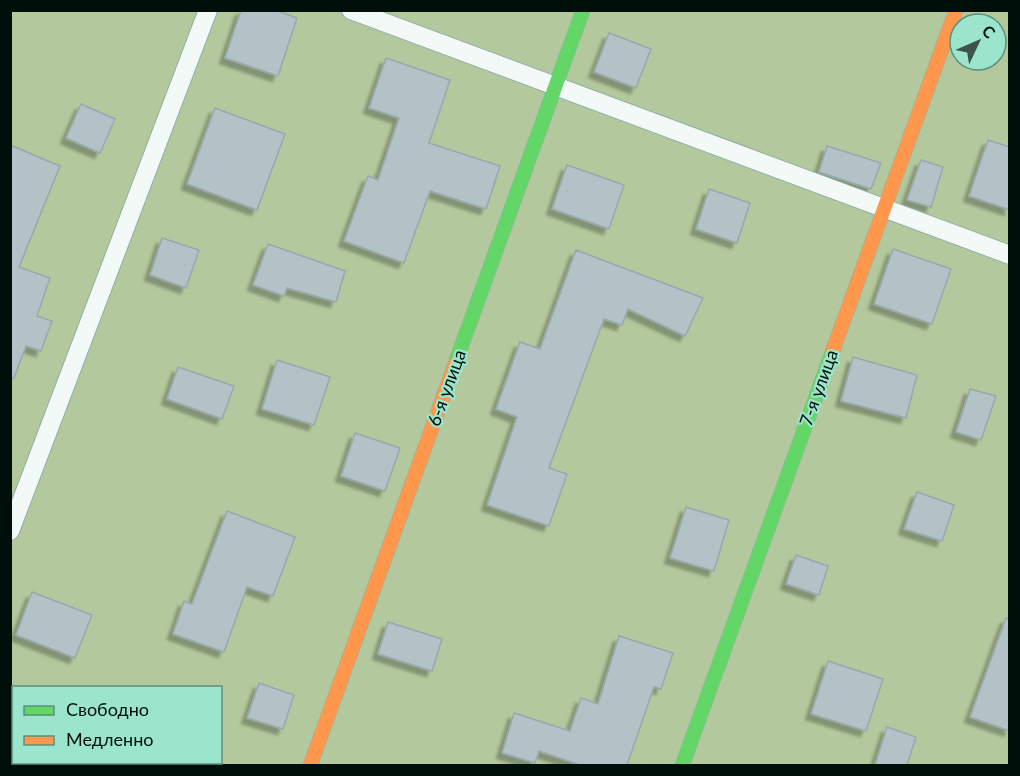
<svg xmlns="http://www.w3.org/2000/svg" width="1020" height="776" font-family="Lato,sans-serif">
	<style>
		.green { fill: #b4c89d; fill-rule: evenodd }
		.building { fill: #b2c2c7; stroke: #98a9ad; stroke-width: 1.5; filter: url(#shadow) }
		.lines { fill: none; stroke-linecap: round; stroke-linejoin: round }
		.lane-casing { stroke: #8eafa4; stroke-width: 20 }
		.fast-casing { stroke: #8eafa4; stroke-width: 15 }
		.slow-casing { stroke: #8eafa4; stroke-width: 15 }
		.lane { stroke: #f3f9f6; stroke-width: 18 }
		.fast { stroke: #63d668; stroke-width: 14 }
		.slow { stroke: #ff974d; stroke-width: 14 }
		.labels { text-anchor: middle; stroke-width: 4.5; stroke-linejoin: round; paint-order: stroke }
		.street-label { font-size: 18px; fill: #000f09; stroke: #9be5cc }
	</style>
	<defs>
		<filter id="shadow"><feDropShadow dx="-5.5" dy="5.5" stdDeviation="1.5" flood-color="#0004"/></filter>
	</defs>
	<rect width="100%" height="100%" fill="#acd4c6"/>
	<path class="green" d="M11,11H1009V765H11ZM960,24H996V60H960ZM14,688H220V762H14Z"/>
	<g class="building">
		<polygon points="241,10 275,10 297,18 278,76 225,58"/>
		<polygon points="609,33 651,49 636,88 594,72"/>
		<polygon points="386,58 450,80 429,143 500,166 486,209 430,191 404,263 344,241 368,176 378,180 399,118 369,108"/>
		<polygon points="81,104 115,119 100,153 66,138"/>
		<polygon points="215,108 285,134 257,210 187,184"/>
		<polygon points="988,140 1010,147 1010,210 969,196"/>
		<polygon points="10,145 60,166 19,267 50,278 37,316 52,321 41,351 26,346 14,378 10,378"/>
		<polygon points="827,146 881,163 871,189 819,172"/>
		<polygon points="921,160 943,167 931,207 907,200"/>
		<polygon points="567,165 624,185 609,229 552,209"/>
		<polygon points="709,189 750,203 737,243 696,229"/>
		<polygon points="162,238 199,250 186,288 150,275"/>
		<polygon points="268,244 345,271 336,302 287,288 284,296 253,285"/>
		<polygon points="893,249 951,269 932,324 874,304"/>
		<polygon points="576,250 703,298 685,336 628,309 622,325 604,319 549,468 567,474 549,526 487,505 517,417 496,409 520,342 540,349"/>
		<polygon points="853,357 917,375 906,418 841,401"/>
		<polygon points="277,360 330,377 314,425 262,409"/>
		<polygon points="178,367 234,386 222,419 167,399"/>
		<polygon points="970,389 996,396 981,440 956,432"/>
		<polygon points="355,433 400,448 385,491 341,476"/>
		<polygon points="917,492 954,505 942,541 904,529"/>
		<polygon points="686,507 729,520 714,571 670,558"/>
		<polygon points="227,511 295,537 273,596 247,587 224,652 173,634 184,601 192,604"/>
		<polygon points="796,555 828,566 819,595 786,584"/>
		<polygon points="32,592 92,615 75,658 16,635"/>
		<polygon points="1006,618 1010,619 1010,731 970,717"/>
		<polygon points="388,622 442,639 432,671 378,654"/>
		<polygon points="619,636 673,653 661,689 654,687 627,765 580,765 539,751 535,763 502,753 514,713 570,731 581,698 598,704"/>
		<polygon points="828,661 883,679 866,731 811,714"/>
		<polygon points="259,683 294,695 283,729 247,718"/>
		<polygon points="887,727 916,737 907,765 875,765"/>
	</g>
	<g class="lines">
		<defs>
			<g id="lane">
				<polyline points="351,10 1010,255"/>
				<polyline points="10,531 208,10"/>
			</g>
			<g id="fast">
				<polyline points="455,364 583,10"/>
				<polyline points="682,766 833,350"/>
			</g>
			<g id="slow">
				<polyline points="833,350 956,10"/>
				<polyline points="310,766 455,364"/>
			</g>
		</defs>
		<use href="#lane" class="lane-casing"/>
		<use href="#fast" class="fast-casing"/>
		<use href="#slow" class="slow-casing"/>
		<use href="#lane" class="lane"/>
		<use href="#fast" class="fast"/>
		<use href="#slow" class="slow"/>
	</g>
	<g class="labels">
		<g class="street-label">
			<text transform="translate(447 388) rotate(-70)" y="6">6-я улица</text>
			<text transform="translate(819 388) rotate(-70)" y="6">7-я улица</text>
		</g>
	</g>
	<rect width="1020" height="776" fill="none" stroke="#000f09" stroke-width="24"/>
	<rect x="12" y="686" width="210" height="78" fill="#9be5cc" stroke="#5d8f7e" stroke-width="1.5"/>
	<rect x="24" y="706" width="30" height="9" fill="#63d668" stroke="#5d8f7e" stroke-width="1.5"/>
	<text x="66" y="716" font-size="18" fill="#000f09">Свободно</text>
	<rect x="24" y="736" width="30" height="9" fill="#ff974d" stroke="#5d8f7e" stroke-width="1.5"/>
	<text x="66" y="746" font-size="18" fill="#000f09">Медленно</text>
	<g transform="translate(978 42) rotate(46)"><circle r="28" fill="#9be5cc" stroke="#5d8f7e" stroke-width="1.5"/>
	<path d="M0-4.5L10 22L0 15L-10 22Z" fill="#3c544b"/>
	<text y="-9" font-size="16" font-weight="bold" text-anchor="middle" fill="#000f09">С</text>
	</g>
</svg>
